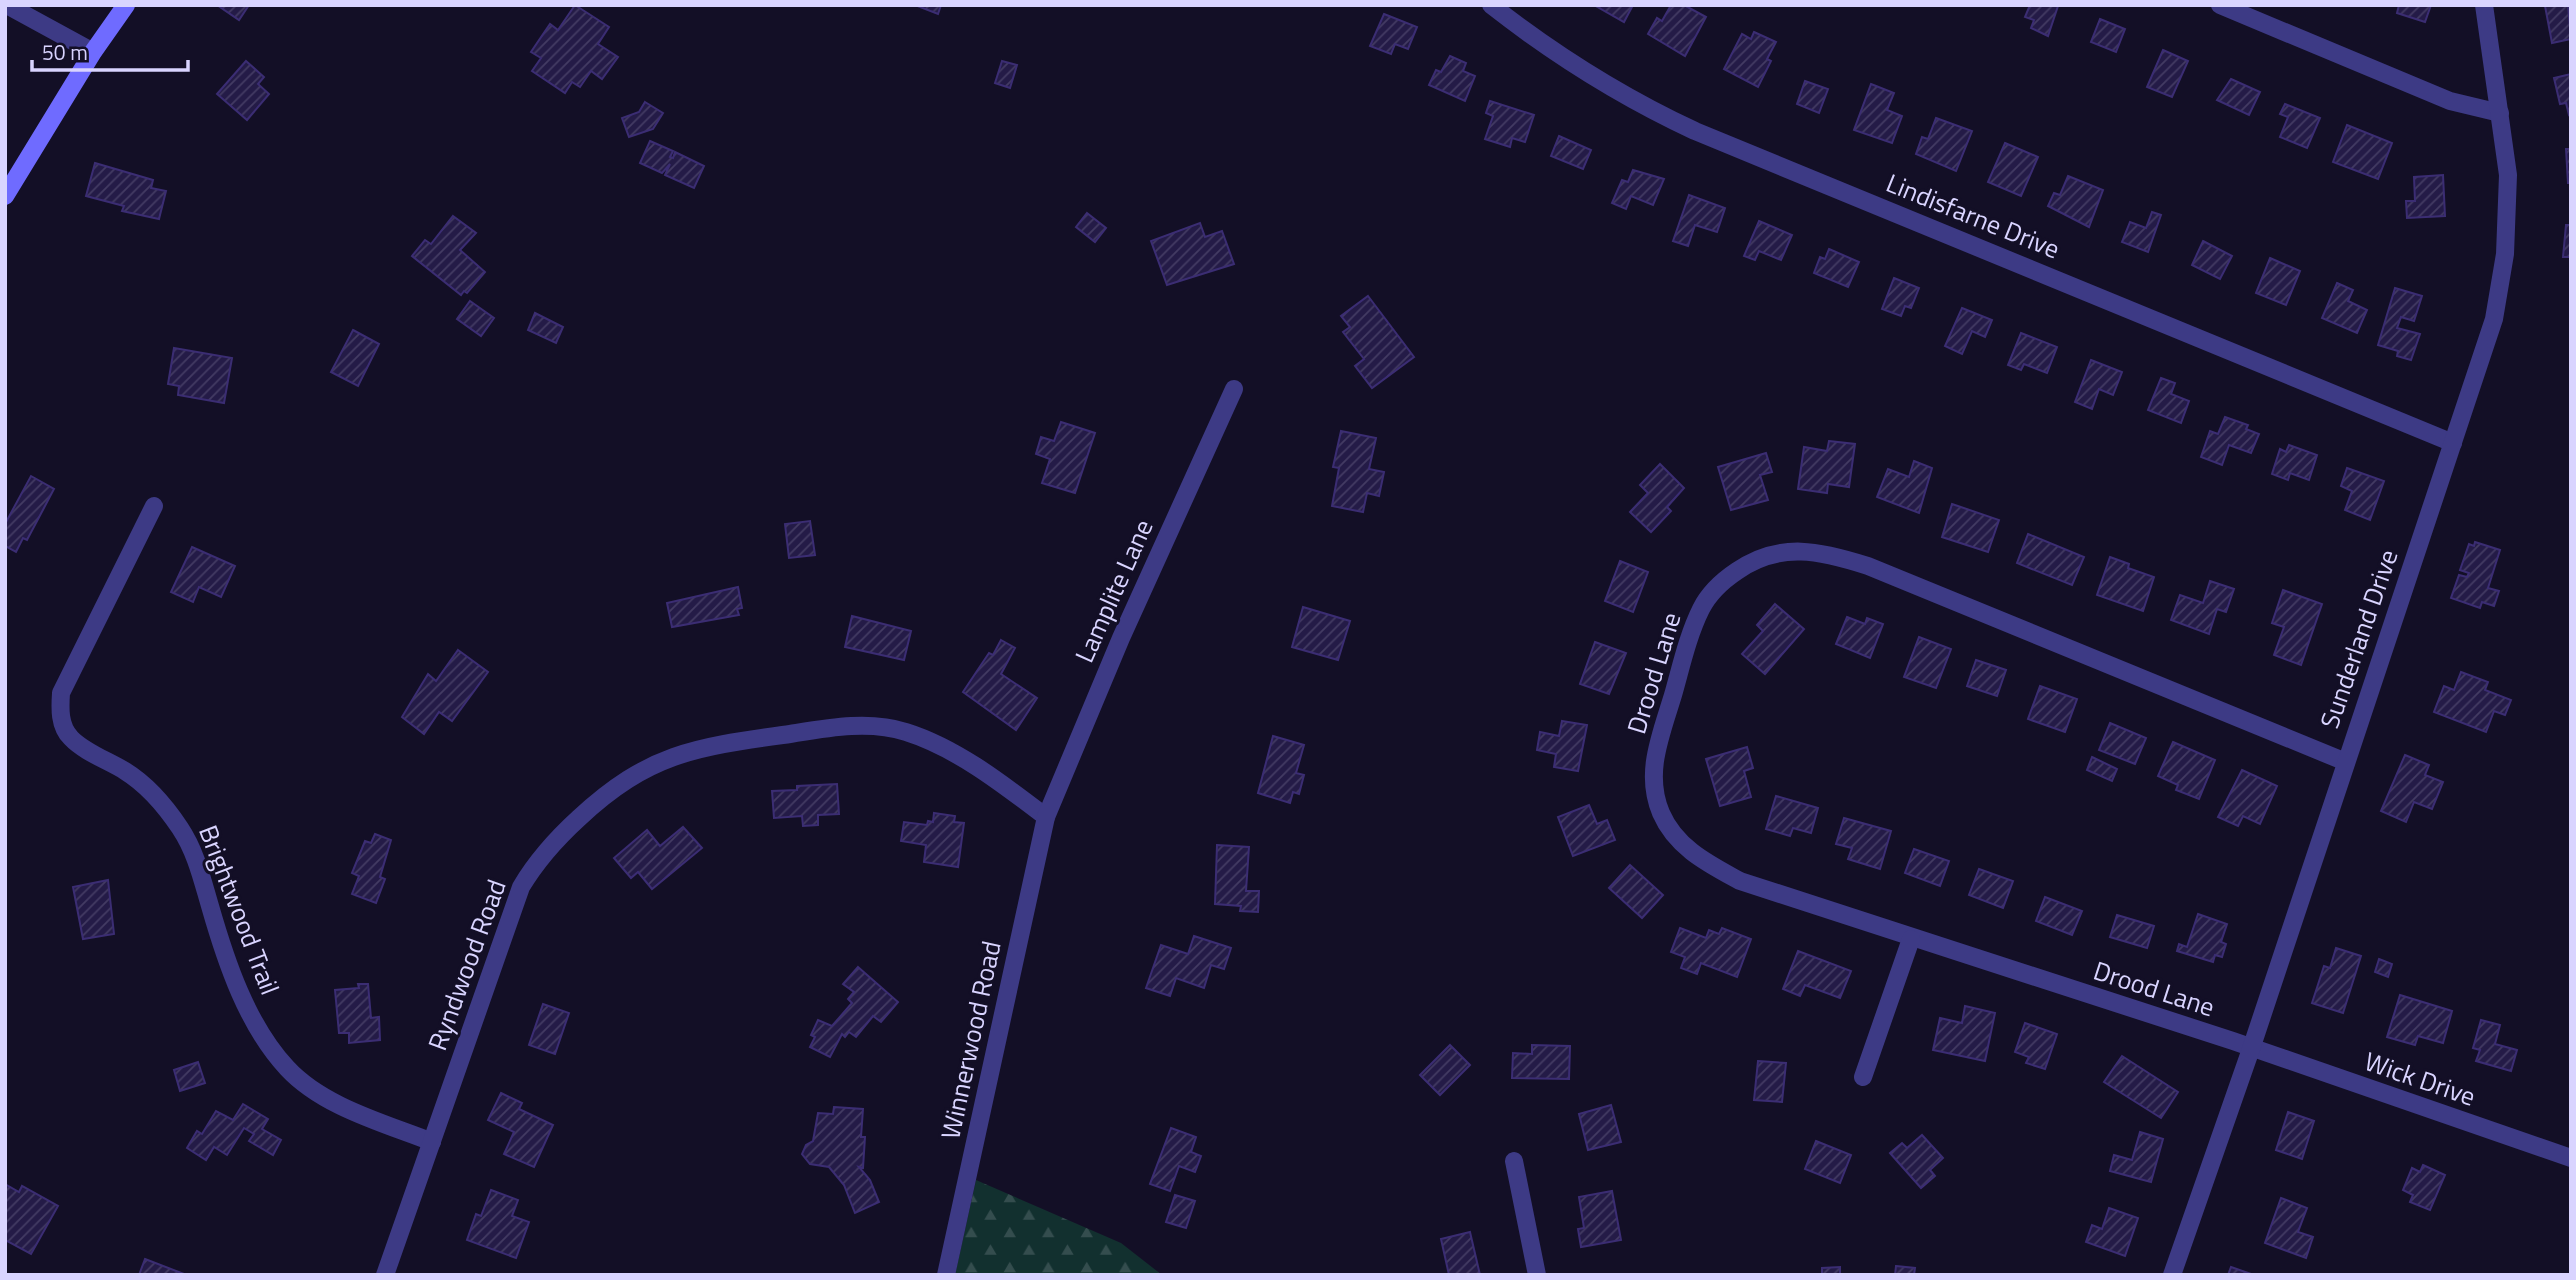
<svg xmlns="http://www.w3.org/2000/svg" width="2576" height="1280" font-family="'Titillium Web',sans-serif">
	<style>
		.forest { fill: url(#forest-firs) }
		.building { fill: url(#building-hatch); stroke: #3b2d73; stroke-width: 2 }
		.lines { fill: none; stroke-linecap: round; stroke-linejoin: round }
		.street { stroke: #3d3a85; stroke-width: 18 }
		.secondary { stroke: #6f6bff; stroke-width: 18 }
		.labels { text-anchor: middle; stroke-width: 6; stroke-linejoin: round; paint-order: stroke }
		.street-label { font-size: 26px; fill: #d9d4ff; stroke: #130f26 }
	</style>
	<defs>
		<pattern id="forest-firs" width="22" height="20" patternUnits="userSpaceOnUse" patternTransform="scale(1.75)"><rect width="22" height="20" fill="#12302f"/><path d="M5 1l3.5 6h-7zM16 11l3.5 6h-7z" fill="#344d4e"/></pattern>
		<pattern id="building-hatch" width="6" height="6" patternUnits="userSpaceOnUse" patternTransform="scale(1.75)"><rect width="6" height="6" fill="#241b47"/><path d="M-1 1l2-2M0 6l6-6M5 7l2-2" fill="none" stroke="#433b63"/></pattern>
	</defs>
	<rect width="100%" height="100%" fill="#130f26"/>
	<polygon class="forest" points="976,1180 1121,1243 1162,1275 955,1275"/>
	<g class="building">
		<polygon points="217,5 249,5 239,20"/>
		<polygon points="575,5 609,27 598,44 618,57 602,79 591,71 580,87 572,82 565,93 532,71 541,58 531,52 550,24 558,30"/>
		<polygon points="915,5 941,5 938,14"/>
		<polygon points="1594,5 1633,5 1624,22"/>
		<polygon points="1671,5 1684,5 1706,17 1685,56 1648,34 1657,18 1662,21"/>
		<polygon points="2030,5 2058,6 2048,36 2031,28 2034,20 2025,17"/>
		<polygon points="2399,5 2431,5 2425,22 2397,13"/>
		<polygon points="2568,5 2571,39 2552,43 2545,6"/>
		<polygon points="1384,14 1417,27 1408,49 1395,44 1391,54 1370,46"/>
		<polygon points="2100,19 2125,29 2116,52 2091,42"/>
		<polygon points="1754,32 1776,42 1767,59 1771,61 1758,87 1724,69 1742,34 1751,39"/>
		<polygon points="2163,50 2188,61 2172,97 2147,87"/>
		<polygon points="1450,56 1466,63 1463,71 1475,76 1465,101 1429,85 1436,70 1441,72"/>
		<polygon points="246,61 264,77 258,84 269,94 247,120 217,94"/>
		<polygon points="1002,61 1017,65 1010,88 995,83"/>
		<polygon points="2571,74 2571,114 2569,115 2566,103 2560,104 2554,78"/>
		<polygon points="2231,79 2260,92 2249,115 2217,100"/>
		<polygon points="1805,81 1828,89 1819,113 1797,104"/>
		<polygon points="1871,84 1894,93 1887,110 1902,116 1892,143 1854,130"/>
		<polygon points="1490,101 1534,115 1525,142 1512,138 1510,147 1485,139 1493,116 1486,113"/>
		<polygon points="645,102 663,113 653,129 629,137 622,118 639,112"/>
		<polygon points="2285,104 2320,118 2307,148 2280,137 2288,117 2280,114"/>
		<polygon points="1936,118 1972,131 1956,171 1916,154 1922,137 1928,139"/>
		<polygon points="2347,125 2392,143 2378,179 2333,162"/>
		<polygon points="1559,136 1591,150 1583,169 1551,156"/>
		<polygon points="650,141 673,151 670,157 673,158 675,152 704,166 694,188 665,175 670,164 662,173 640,163"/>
		<polygon points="2005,143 2038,157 2021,196 1988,182"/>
		<polygon points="2566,149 2571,149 2571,183 2568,183"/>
		<polygon points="95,163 153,180 151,188 166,191 159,219 122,211 124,206 86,196"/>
		<polygon points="1633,170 1664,179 1653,205 1631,196 1626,209 1612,203 1622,180 1628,182"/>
		<polygon points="2443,175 2445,216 2407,218 2406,201 2415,201 2414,177"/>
		<polygon points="2068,176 2103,190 2089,227 2048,206 2054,193 2060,195"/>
		<polygon points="1689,195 1725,208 1717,232 1695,225 1688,246 1673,241"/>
		<polygon points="2152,212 2161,215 2148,252 2122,242 2130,222 2146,228"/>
		<polygon points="1087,213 1106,228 1095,242 1076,227"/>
		<polygon points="453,216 476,233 460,250 485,272 467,293 464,291 461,295 412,256 425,240 431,244"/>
		<polygon points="1759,221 1792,235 1781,260 1759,251 1755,260 1744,256"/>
		<polygon points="1200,223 1205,237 1222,231 1234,264 1167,285 1151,241"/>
		<polygon points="2566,225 2571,225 2571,257 2563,257"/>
		<polygon points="2203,241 2232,256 2220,279 2192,265"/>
		<polygon points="1829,249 1859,262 1848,287 1814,273 1820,257 1825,259"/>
		<polygon points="2270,258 2300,271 2286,305 2256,293"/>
		<polygon points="1894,278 1919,288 1911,308 1905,306 1901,316 1882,309"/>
		<polygon points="2337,283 2353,290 2348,301 2367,310 2357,333 2322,318"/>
		<polygon points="2395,288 2422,296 2414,321 2401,317 2397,328 2420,334 2411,360 2397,356 2398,351 2378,345"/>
		<polygon points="1368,296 1414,357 1372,388 1355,366 1364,359 1343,332 1350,327 1341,316"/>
		<polygon points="470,301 494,318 481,336 457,319"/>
		<polygon points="1962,308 1992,320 1985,337 1972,331 1962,354 1945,346"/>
		<polygon points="535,313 563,327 556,343 528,330"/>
		<polygon points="353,330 379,344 358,386 331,372"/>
		<polygon points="2021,333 2057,347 2047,373 2024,364 2021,370 2008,365"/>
		<polygon points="174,348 232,358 224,403 178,395 179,386 168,384"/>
		<polygon points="2091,360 2122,372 2113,395 2099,389 2092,409 2075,402"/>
		<polygon points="2161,378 2175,383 2171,394 2189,401 2181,423 2148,410"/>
		<polygon points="2225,417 2248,425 2246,429 2259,434 2251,453 2229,445 2222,465 2201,457 2210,431 2218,434"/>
		<polygon points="1061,422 1095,433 1075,493 1042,483 1050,459 1036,454 1041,437 1054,441"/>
		<polygon points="1341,431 1376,438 1369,469 1384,472 1379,496 1367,493 1363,512 1332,506 1339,468 1333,467"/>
		<polygon points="1829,441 1855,444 1849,487 1828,484 1827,493 1798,489 1804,447 1827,451"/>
		<polygon points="2289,445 2317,455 2309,480 2290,473 2288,480 2272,474 2280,449 2286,452"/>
		<polygon points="1766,453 1772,472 1760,475 1768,500 1731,510 1718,467"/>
		<polygon points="1914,461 1932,468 1919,513 1877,497 1888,469 1909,477"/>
		<polygon points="1660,464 1684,488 1667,507 1671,511 1651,532 1630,512 1648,493 1640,485"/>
		<polygon points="2347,468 2384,481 2370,520 2345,510 2352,491 2341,486"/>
		<polygon points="31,476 54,489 27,540 23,538 16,552 5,546 5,524"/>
		<polygon points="1952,504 1999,520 1988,552 1942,537"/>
		<polygon points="810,521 815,555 789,558 785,524"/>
		<polygon points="2028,534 2084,557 2072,585 2017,563"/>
		<polygon points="2475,542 2500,550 2488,588 2499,591 2494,606 2482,602 2480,608 2451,598 2459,575 2467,577 2469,573 2460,570 2469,544 2474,546"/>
		<polygon points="192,547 235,566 221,597 199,587 193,602 171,592"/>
		<polygon points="2110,557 2129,564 2128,568 2154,577 2143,611 2097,595"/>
		<polygon points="1620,561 1648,572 1633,612 1605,601"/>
		<polygon points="2210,581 2234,589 2226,612 2217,609 2209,634 2171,620 2180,595 2203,603"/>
		<polygon points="738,587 742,608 737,609 739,615 672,627 667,603"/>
		<polygon points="2283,590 2322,604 2301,665 2274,655 2284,627 2272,623"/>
		<polygon points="1775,604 1804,629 1765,674 1742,654 1763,631 1757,625"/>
		<polygon points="1303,607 1350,621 1338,660 1292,647"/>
		<polygon points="852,616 911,631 904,660 845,647"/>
		<polygon points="1847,617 1865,624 1867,618 1883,624 1870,658 1836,644"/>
		<polygon points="1919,637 1951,649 1936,688 1904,677"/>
		<polygon points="1001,640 1015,648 1001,674 1037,698 1016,730 963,692 989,653 993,655"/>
		<polygon points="1595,642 1626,653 1609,694 1580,684"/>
		<polygon points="458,650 488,672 452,721 439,712 424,734 402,717 428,674 436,681"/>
		<polygon points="1976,660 2006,670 1997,696 1967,686"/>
		<polygon points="2461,672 2488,682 2485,690 2511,700 2505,715 2494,711 2486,732 2434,712 2444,686 2454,690"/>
		<polygon points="2040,686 2077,699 2065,732 2028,719"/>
		<polygon points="1562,721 1587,725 1578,771 1554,767 1556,754 1537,750 1540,732 1559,736"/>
		<polygon points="2110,723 2146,738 2135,764 2099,750"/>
		<polygon points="1273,736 1304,745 1296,773 1304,775 1299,794 1293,792 1290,803 1258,793"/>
		<polygon points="2173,742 2215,760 2199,799 2176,790 2178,785 2158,776"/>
		<polygon points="1747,747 1753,768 1744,771 1751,797 1720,806 1706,759"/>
		<polygon points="2405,755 2429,765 2425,775 2443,782 2432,809 2414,802 2406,822 2381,811"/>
		<polygon points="2092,757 2117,769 2112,781 2087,770"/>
		<polygon points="2242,770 2277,786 2260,824 2243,816 2238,826 2218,817"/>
		<polygon points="837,784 839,814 818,815 818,825 803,826 802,816 774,818 772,791 797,790 797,786"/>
		<polygon points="1776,796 1818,808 1811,833 1793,828 1790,836 1766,829"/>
		<polygon points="1589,805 1597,824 1607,820 1615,840 1573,856 1558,817"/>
		<polygon points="934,813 955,816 954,822 964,823 958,867 924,862 926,845 901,841 904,822 927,825 928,821 933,822"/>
		<polygon points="1844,818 1891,831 1880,869 1848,859 1852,848 1836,844"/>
		<polygon points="683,827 702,848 652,889 638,872 631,878 614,858 647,830 660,846"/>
		<polygon points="375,834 391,840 380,877 385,879 376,903 352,894 359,876 352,873 365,841 371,843"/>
		<polygon points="1217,845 1249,847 1246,891 1259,891 1258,912 1240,911 1241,906 1215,904"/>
		<polygon points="1914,849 1949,861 1940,886 1905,873"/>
		<polygon points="1630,865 1663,895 1642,918 1609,888"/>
		<polygon points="1979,869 2013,881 2003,908 1969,895"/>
		<polygon points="108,880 114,934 83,939 73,887"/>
		<polygon points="2045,897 2082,911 2072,935 2036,921"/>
		<polygon points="2198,914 2227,924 2221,942 2226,944 2222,957 2215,955 2213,962 2177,951 2179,944 2187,947"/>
		<polygon points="2117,915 2154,926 2147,948 2110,937"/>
		<polygon points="1680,928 1706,938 1709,930 1719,934 1722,928 1751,939 1737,977 1701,963 1697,974 1681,968 1685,957 1671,952"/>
		<polygon points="1194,936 1231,948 1224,969 1211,965 1204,988 1176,978 1170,996 1146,988 1161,945 1188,954"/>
		<polygon points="2336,948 2361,956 2343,1013 2312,1003 2324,966 2330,968"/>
		<polygon points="1798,951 1851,971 1840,998 1805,985 1800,996 1783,989"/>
		<polygon points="2379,959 2392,964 2388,977 2375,972"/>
		<polygon points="858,967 898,1002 881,1022 873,1016 856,1037 849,1032 845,1037 842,1034 830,1057 810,1047 815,1037 811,1035 818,1020 832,1026 852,1003 848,999 854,992 843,984"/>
		<polygon points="358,984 368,984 371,1018 379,1017 380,1040 349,1043 349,1033 339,1033 335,990 359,988"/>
		<polygon points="2400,995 2452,1011 2443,1043 2418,1036 2415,1045 2387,1037"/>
		<polygon points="543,1004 569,1013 555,1054 529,1045"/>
		<polygon points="1965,1006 1995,1013 1985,1061 1933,1050 1940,1018 1962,1023"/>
		<polygon points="2481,1020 2500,1025 2495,1044 2517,1050 2511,1071 2476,1061 2480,1050 2473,1048"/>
		<polygon points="2025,1023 2057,1034 2045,1069 2026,1063 2029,1057 2015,1052"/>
		<polygon points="1450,1045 1470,1065 1440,1095 1420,1075"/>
		<polygon points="1532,1045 1570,1046 1569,1079 1512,1078 1513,1053 1532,1054"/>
		<polygon points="2122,1056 2178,1092 2161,1118 2104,1082"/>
		<polygon points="1758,1061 1786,1063 1782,1102 1754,1100"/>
		<polygon points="198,1062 205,1083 180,1091 174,1070"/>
		<polygon points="501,1093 522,1103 519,1109 553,1125 534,1167 504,1154 514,1132 488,1120"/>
		<polygon points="243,1104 268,1119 262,1129 281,1140 273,1155 249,1141 254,1134 244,1128 227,1155 214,1147 206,1160 187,1148 197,1131 202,1134 216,1111 233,1120"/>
		<polygon points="1611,1105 1621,1142 1588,1150 1579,1114"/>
		<polygon points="834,1107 863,1109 861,1137 865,1137 863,1168 859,1167 870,1180 879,1202 855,1213 844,1185 829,1167 810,1164 802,1154 806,1145 813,1141 818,1113 833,1114"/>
		<polygon points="2288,1112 2314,1121 2302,1159 2276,1150"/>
		<polygon points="1171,1128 1196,1137 1191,1152 1201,1156 1195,1172 1179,1166 1170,1191 1150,1184"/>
		<polygon points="2140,1132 2163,1139 2151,1182 2110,1171 2114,1155 2132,1160"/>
		<polygon points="1922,1135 1943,1158 1930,1170 1935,1176 1921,1188 1890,1153 1902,1143 1907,1148"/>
		<polygon points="1816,1141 1851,1155 1840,1183 1805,1169"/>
		<polygon points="2423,1165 2445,1175 2430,1210 2410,1202 2413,1195 2403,1190 2412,1168 2420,1172"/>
		<polygon points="5,1184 19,1192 22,1186 58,1206 31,1254 5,1240"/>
		<polygon points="491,1190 518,1200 512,1216 529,1222 516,1258 467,1240 476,1214 481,1216"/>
		<polygon points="1612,1191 1621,1240 1581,1247 1578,1229 1584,1228 1579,1197"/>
		<polygon points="1175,1195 1195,1201 1186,1228 1166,1222"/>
		<polygon points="2281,1198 2307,1208 2298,1232 2313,1237 2306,1258 2265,1243"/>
		<polygon points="2109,1208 2138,1218 2125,1256 2086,1242 2092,1225 2102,1229"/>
		<polygon points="1470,1232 1480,1275 1449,1275 1441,1239"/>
		<polygon points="145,1259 184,1274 184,1275 139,1275"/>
		<polygon points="1896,1266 1915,1268 1914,1275 1895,1275"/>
		<polygon points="1840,1267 1840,1275 1822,1275 1822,1268"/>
		<polygon points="2231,1267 2254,1275 2228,1275"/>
	</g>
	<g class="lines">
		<g class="street">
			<polyline points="7,5 93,52"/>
			<path d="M1491,5C1555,55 1622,97 1695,131L2453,443"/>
			<polyline points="2220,5 2450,101 2500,113"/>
			<path d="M154,506L61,693C60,708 59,726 71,738C84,752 109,761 125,771C146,784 166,807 180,828C196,852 202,879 210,906C226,962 247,1025 287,1068C323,1107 384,1123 432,1142"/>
			<path d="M2346,762L1868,566C1821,551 1780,541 1737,571C1722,581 1709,593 1701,609C1688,635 1681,667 1673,695C1661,735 1644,773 1661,813C1676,848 1709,864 1740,881L2233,1041L2571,1158"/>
			<polyline points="1863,1077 1911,939"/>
			<polyline points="1514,1161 1537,1275"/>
			<path d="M385,1275L521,887C537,860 556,839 579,818C650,752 697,747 790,734C827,728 869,720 906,732C957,748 1004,785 1046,817"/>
			<polyline points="946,1275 1046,817 1121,638 1234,389"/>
			<polyline points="2172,1275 2251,1049 2494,319 2505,254 2508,175 2484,5"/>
		</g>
		<polyline class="secondary" points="5,196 93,52 126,5"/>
	</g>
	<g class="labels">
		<g class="street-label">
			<text transform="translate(1973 216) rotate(22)" y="9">Lindisfarne Drive</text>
			<text transform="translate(1114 591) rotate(-66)" y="9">Lamplite Lane</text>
			<text transform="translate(2359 639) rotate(-71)" y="9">Sunderland Drive</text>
			<text transform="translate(1654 673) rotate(-73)" y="9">Drood Lane</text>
			<text transform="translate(239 910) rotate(69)" y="9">Brightwood Trail</text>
			<text transform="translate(467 965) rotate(-70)" y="9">Ryndwood Road</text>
			<text transform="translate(2154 989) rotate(18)" y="9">Drood Lane</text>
			<text transform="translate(971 1040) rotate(-78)" y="9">Winnerwood Road</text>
			<text transform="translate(2420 1079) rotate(19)" y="9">Wick Drive</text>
		</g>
	</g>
	<rect width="2576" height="1280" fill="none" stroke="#d9d4ff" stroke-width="14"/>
	<path d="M32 60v10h156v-10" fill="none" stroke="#d9d4ff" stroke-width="3.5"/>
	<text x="42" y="60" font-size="21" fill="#d9d4ff" stroke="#130f26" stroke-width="5" paint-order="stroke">50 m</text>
</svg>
